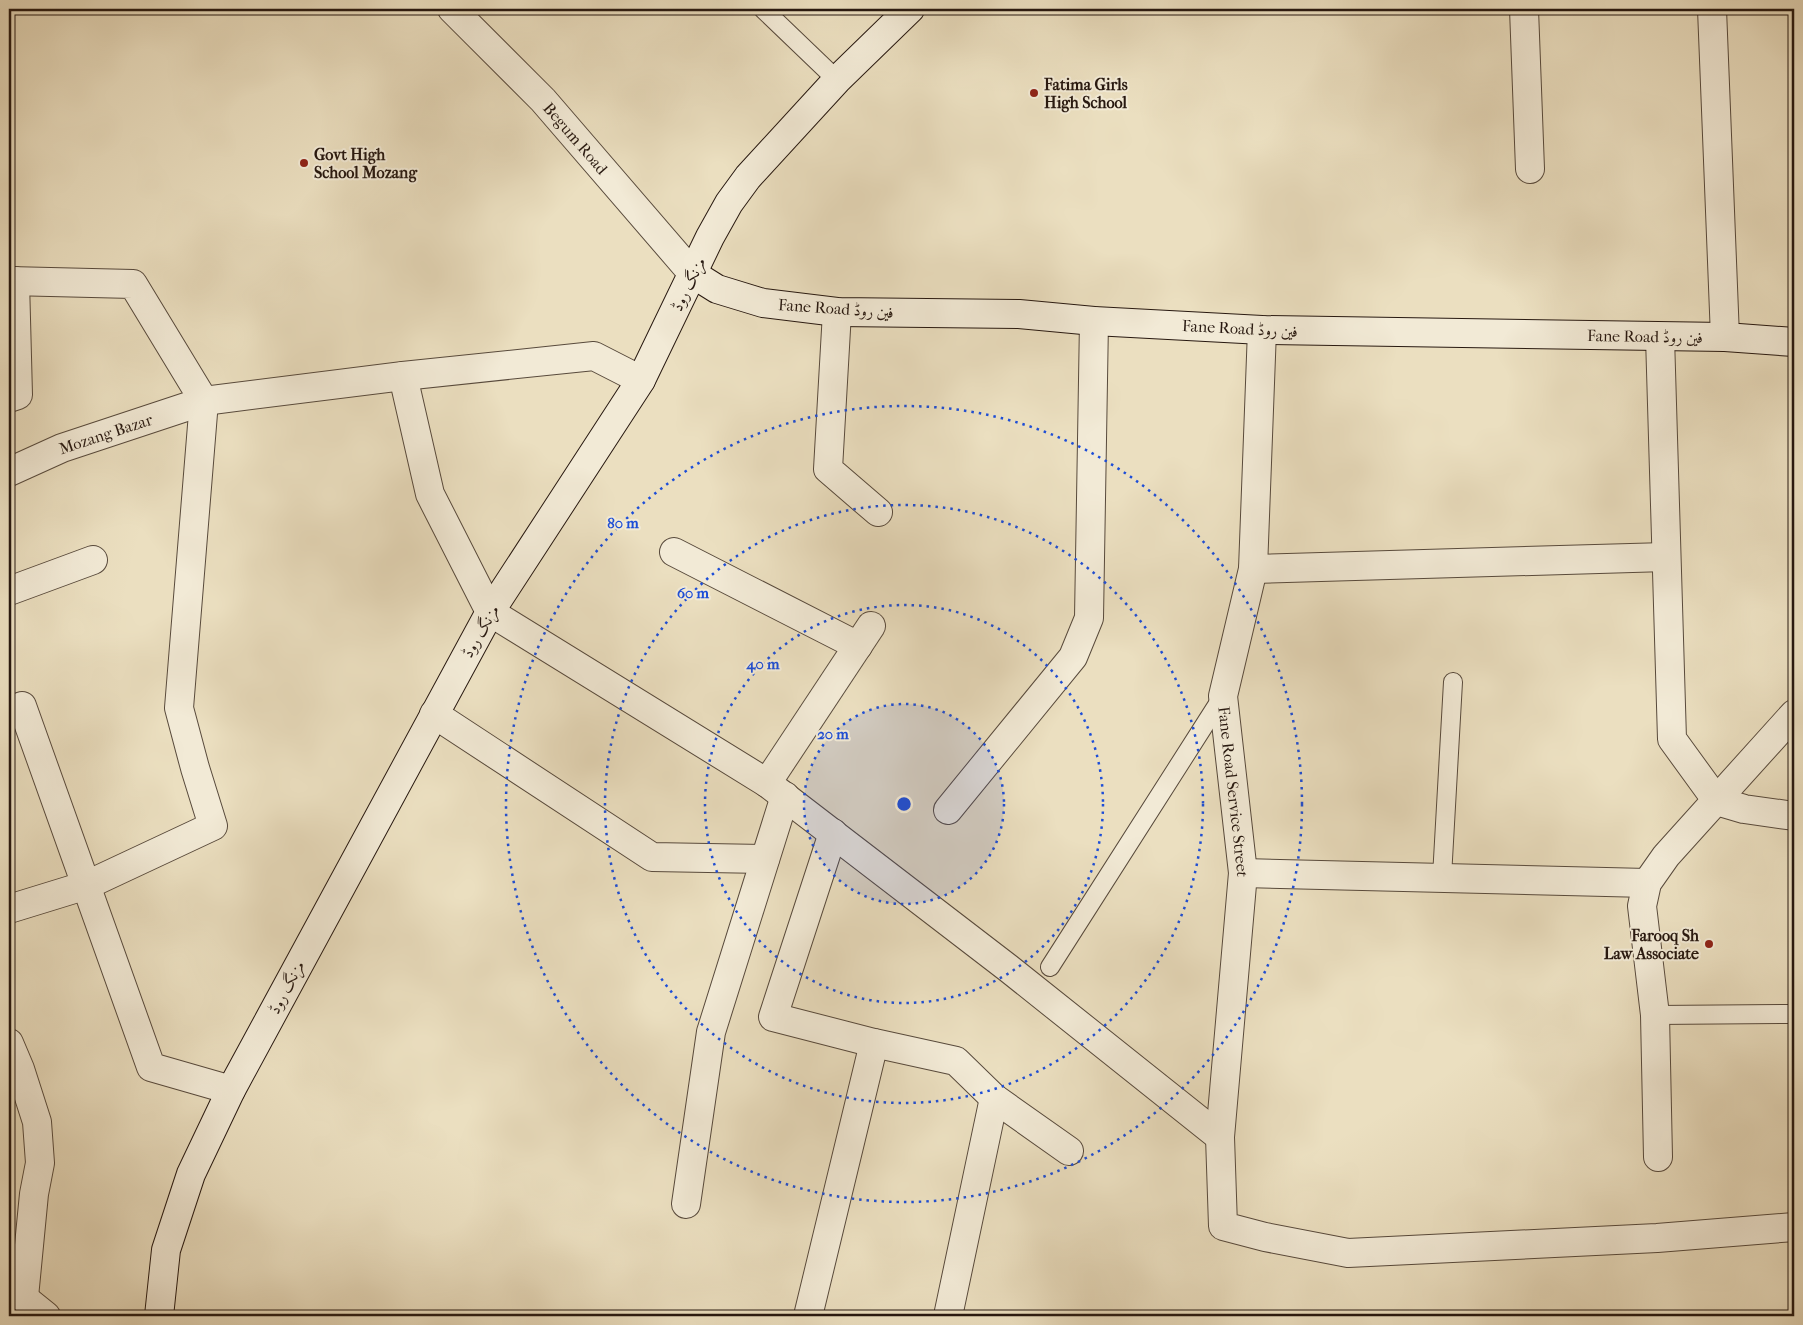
<svg xmlns="http://www.w3.org/2000/svg" width="1803" height="1325" font-family="'IM FELL French Canon',Amiri,serif">
	<style>
		.lines { fill: none; stroke-linecap: round; stroke-linejoin: round }
		.service-casing { stroke: #584a3c; stroke-width: 20 }
		.minor-casing { stroke: #584a3c; stroke-width: 30 }
		.tertiary-casing { stroke: #584a3c; stroke-width: 30 }
		.secondary-casing { stroke: #271810; stroke-width: 30 }
		.service { stroke: #f2ead6; stroke-width: 18 }
		.minor { stroke: #f2ead6; stroke-width: 28 }
		.tertiary { stroke: #f2ead6; stroke-width: 28 }
		.secondary { stroke: #f2ead6; stroke-width: 28 }
		.ring { fill: none; stroke: #1d4ed8; stroke-width: 2.5; stroke-dasharray: 2.5 5 }
		.poi-dot { fill: #8f2418; stroke: #f2ead6; stroke-width: 2 }
		.labels { text-anchor: middle; stroke-width: 4; stroke-linejoin: round; paint-order: stroke }
		.poi-label { font-size: 16px; font-weight: bold; fill: #271810; stroke: #f2ead6; text-anchor: start }
		.street-label { font-size: 16px; fill: #271810; stroke: #f2ead6 }
		.centre { fill: #1d4ed8; stroke: #f2ead6; stroke-width: 2.5 }
		.ring-label { font-size: 15px; text-anchor: middle; font-weight: bold; fill: #1d4ed8; stroke: #f2ead6; stroke-width: 4; stroke-linejoin: round; paint-order: stroke }
	</style>
	<rect width="100%" height="100%" fill="#ebdfc0"/>
	<filter id="stains"><feTurbulence type="fractalNoise" baseFrequency=".004" numOctaves="4"/><feColorMatrix values="0 0 0 0 .2 0 0 0 0 .09 0 0 0 0 .02 0 0 0 .5 -.17"/></filter>
	<radialGradient id="worn" r=".72"><stop offset=".6" stop-color="#630" stop-opacity="0"/><stop offset="1" stop-color="#630" stop-opacity=".3"/></radialGradient>
	<g class="lines">
		<defs>
			<g id="service">
				<polyline points="763,9 837,80"/>
				<polyline points="1442,877 1453,682"/>
				<polyline points="1050,967 1223,696"/>
				<polyline points="1655,1015 1794,1014"/>
			</g>
			<g id="minor">
				<polyline points="1524,9 1530,169"/>
				<polyline points="1712,9 1725,337"/>
				<polyline points="9,281 133,284 204,401"/>
				<polyline points="837,312 828,469 878,512"/>
				<path id="s1" d="M1262,330L1253,569L1223,696L1243,873L1220,1137L1223,1226L1265,1237L1348,1253L1657,1238L1794,1227"/>
				<polyline points="1660,337 1672,739 1717,801 1744,809 1794,816"/>
				<polyline points="403,376 430,494 490,612 767,783 1008,968 1220,1137"/>
				<polyline points="9,398 18,395 15,281"/>
				<path id="s2" d="M9,472L62,448L204,401L403,376L594,356L641,380"/>
				<polyline points="674,552 858,646"/>
				<polyline points="1253,569 1666,557"/>
				<polyline points="9,591 93,560"/>
				<polyline points="9,711 22,706 151,1067 231,1090"/>
				<polyline points="434,714 652,857 765,859"/>
				<polyline points="767,783 871,626"/>
				<polyline points="948,810 1073,657 1089,618 1094,321"/>
				<polyline points="833,833 773,1017 874,1043 956,1061 994,1098 1069,1151"/>
				<polyline points="1243,873 1647,883"/>
				<polyline points="9,909 87,885 213,826 195,768 179,708 204,401"/>
				<polyline points="9,1043 20,1069 37,1122 40,1163 34,1194 24,1297"/>
				<polyline points="1658,1157 1655,1015 1642,906 1647,883 1666,856 1794,714"/>
				<polyline points="686,1204 711,1032 785,796"/>
				<polyline points="10,1287 46,1316"/>
				<polyline points="808,1316 874,1043"/>
				<polyline points="948,1316 994,1098"/>
			</g>
			<g id="tertiary">
				<path id="s3" d="M452,9L543,100L693,274"/>
			</g>
			<g id="secondary">
				<polyline points="693,274 717,289 763,303 837,312 1019,314 1094,321 1262,330 1725,337 1794,342"/>
				<polyline points="159,1316 166,1250 191,1174 231,1090 490,612 641,380 710,237 729,203 748,177 837,80 910,9"/>
			</g>
		</defs>
		<use href="#service" class="service-casing"/>
		<use href="#minor" class="minor-casing"/>
		<use href="#tertiary" class="tertiary-casing"/>
		<use href="#secondary" class="secondary-casing"/>
		<use href="#service" class="service"/>
		<use href="#minor" class="minor"/>
		<use href="#tertiary" class="tertiary"/>
		<use href="#secondary" class="secondary"/>
	</g>
	<circle cx="904" cy="804" r="100" fill="#1d4ed8" fill-opacity=".12"/>
	<g class="ring">
		<circle cx="904" cy="804" r="100"/>
		<circle cx="904" cy="804" r="199"/>
		<circle cx="904" cy="804" r="299"/>
		<circle cx="904" cy="804" r="398"/>
	</g>
	<g class="poi-dot">
		<circle cx="1034" cy="93" r="5"/>
		<circle cx="304" cy="163" r="5"/>
		<circle cx="1709" cy="944" r="5"/>
	</g>
	<g class="labels">
		<g class="poi-label">
			<text x="1044" y="90">Fatima Girls<tspan x="1044" dy="18">High School</tspan></text>
			<text x="314" y="160">Govt High<tspan x="314" dy="18">School Mozang</tspan></text>
			<text x="1699" y="941" text-anchor="end">Farooq Sh<tspan x="1699" dy="18">Law Associate</tspan></text>
		</g>
		<g class="street-label">
			<text dy="6" stroke="none"><textPath href="#s3" startOffset="179">Begum Road</textPath></text>
			<text transform="translate(688 284) rotate(-64)" y="6">مزنگ روڈ</text>
			<text transform="translate(836 308) rotate(4)" y="6">Fane Road فین روڈ</text>
			<text transform="translate(1240 328) rotate(3)" y="6">Fane Road فین روڈ</text>
			<text transform="translate(1645 336) rotate(1)" y="6">Fane Road فین روڈ</text>
			<text dy="6" stroke="none"><textPath href="#s2" startOffset="104">Mozang Bazar</textPath></text>
			<text transform="translate(480 631) rotate(-60)" y="6">مزنگ روڈ</text>
			<text dy="6" stroke="none"><textPath href="#s1" startOffset="466">Fane Road Service Street</textPath></text>
			<text transform="translate(286 987) rotate(-62)" y="6">مزنگ روڈ</text>
		</g>
	</g>
	<circle cx="904" cy="804" r="8" class="centre"/>
	<g class="ring-label">
		<text x="623" y="528">80 m</text>
		<text x="693" y="598">60 m</text>
		<text x="763" y="669">40 m</text>
		<text x="833" y="739">20 m</text>
	</g>
	<rect width="1803" height="1325" fill="none" stroke="#ebdfc0" stroke-width="30"/>
	<rect x="10" y="10" width="1783" height="1305" fill="none" stroke="#271810" stroke-width="2.5"/>
	<rect x="15" y="15" width="1773" height="1295" fill="none" stroke="#271810"/>
	<rect width="100%" height="100%" filter="url(#stains)"/>
	<rect width="100%" height="100%" fill="url(#worn)"/>
</svg>
